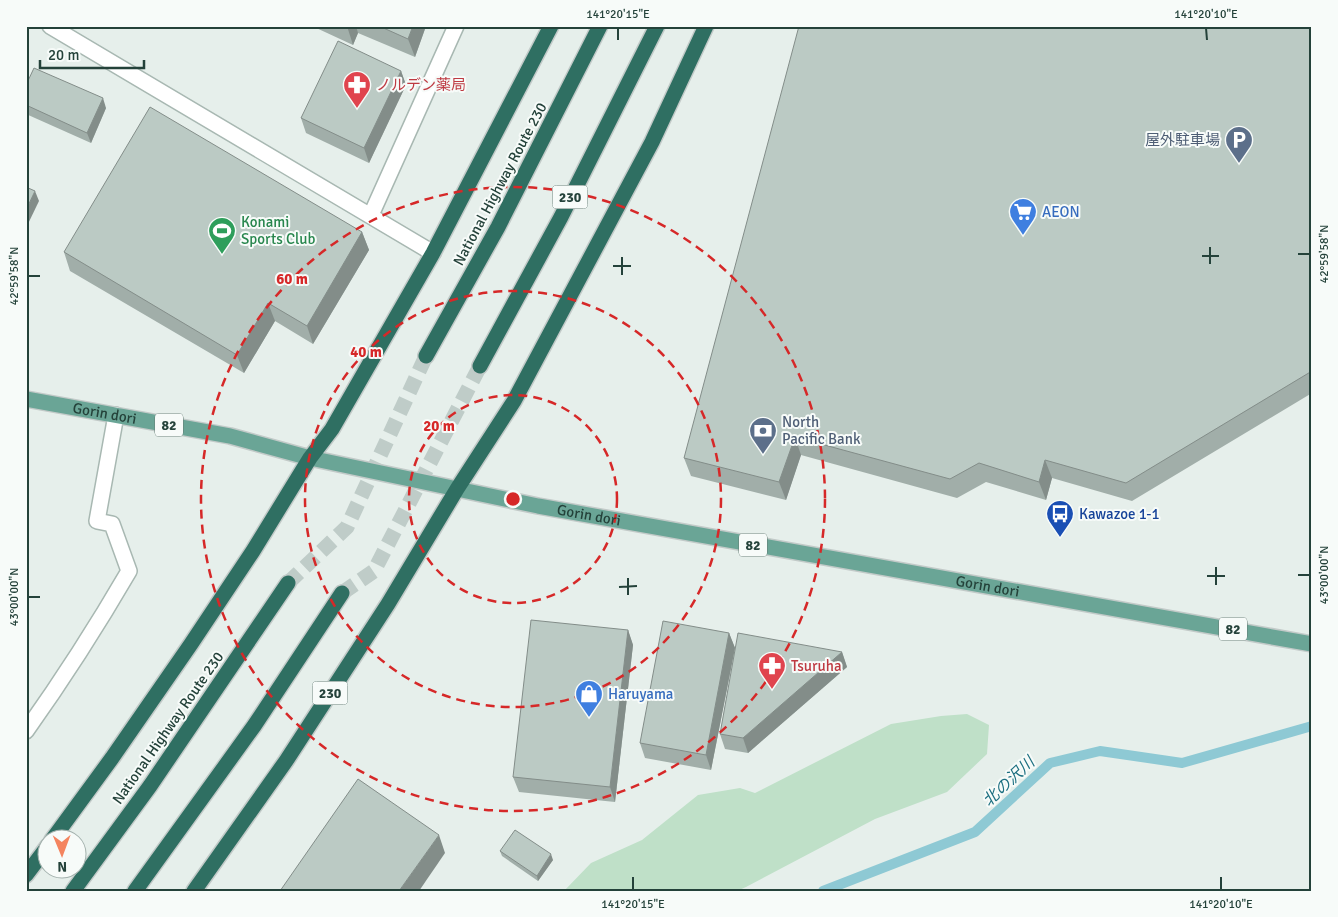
<svg xmlns="http://www.w3.org/2000/svg" width="1338" height="917" font-family="Signika,'Noto Sans JP',sans-serif">
	<style>
		.green { fill: #bfe0c8 }
		.lines { fill: none; stroke-linecap: round; stroke-linejoin: round }
		.stream { stroke: #8ec9d4; stroke-width: 10 }
		.highway-tunnel { stroke: #bfccc8; stroke-width: 15; stroke-dasharray: 15 8; stroke-linecap: butt }
		.lane-casing { stroke: #a8b8b2; stroke-width: 18 }
		.street-casing { stroke: #a8b8b2; stroke-width: 18 }
		.primary-casing { stroke: #c2cac8; stroke-width: 18 }
		.highway-casing { stroke: #c2cac8; stroke-width: 18 }
		.lane { stroke: #fff; stroke-width: 15 }
		.street { stroke: #fff; stroke-width: 15 }
		.primary { stroke: #6aa596; stroke-width: 15 }
		.highway { stroke: #2f6f62; stroke-width: 15 }
		.wall { fill: #a1aea9 }
		.shaded-wall { fill: #838d89 }
		.building { fill: #bbcac4; stroke: #838d89 }
		.ticks { fill: none; stroke: #24423a; stroke-width: 2 }
		.ring { fill: none; stroke: #d62828; stroke-width: 2.5; stroke-dasharray: 9 6 }
		.labels { text-anchor: middle; stroke-width: 4; stroke-linejoin: round; paint-order: stroke }
		.shield { fill: #f7fbf9; stroke: #637a73; stroke-width: 1 }
		.shield-label { font-size: 14px; font-weight: bold; fill: #24423a }
		.health-label { font-size: 15px; fill: #be3a42; stroke: #f7fbf9; text-anchor: start }
		.service-label { font-size: 15px; fill: #4e5e75; stroke: #f7fbf9; text-anchor: end }
		.street-label { font-size: 15px; fill: #24423a; stroke: #f7fbf9 }
		.shop-label { font-size: 15px; fill: #366cbe; stroke: #f7fbf9; text-anchor: start }
		.leisure-label { font-size: 15px; fill: #27864d; stroke: #f7fbf9; text-anchor: start }
		.transit-label { font-size: 15px; fill: #164399; stroke: #f7fbf9; text-anchor: start }
		.water-label { font-size: 16px; font-style: italic; fill: #1c6f80; stroke: #f7fbf9 }
		.centre { fill: #d62828; stroke: #f7fbf9; stroke-width: 2.5 }
		.ring-label { font-size: 15px; text-anchor: middle; font-weight: bold; fill: #d62828; stroke: #f7fbf9; stroke-width: 4; stroke-linejoin: round; paint-order: stroke }
		.neatline { fill: none; stroke: #24423a; stroke-width: 2 }
		.ticks-label { font-size: 12px; text-anchor: middle; fill: #24423a }
	</style>
	<rect width="100%" height="100%" fill="#e6efeb"/>
	<polygon class="green" points="967,714 989,725 987,754 947,792 875,819 746,887 737,891 564,891 591,863 642,840 698,795 740,788 755,793 891,724 941,716"/>
	<g class="lines">
		<polyline class="stream" points="823,891 975,832 1050,763 1100,751 1182,763 1312,726"/>
		<g class="highway-tunnel">
			<polyline points="288,583 347,527 426,356"/>
			<polyline points="342,593 374,571 480,366"/>
		</g>
		<defs>
			<g id="lane">
				<polyline points="371,215 456,26"/>
				<path d="M26,731C63,679 97,626 129,571L112,524L97,521L116,415"/>
			</g>
			<polyline id="street" points="50,26 433,253"/>
			<g id="primary">
				<path id="s1" d="M26,399L230,436L310,458L538,506L1312,644"/>
			</g>
			<g id="highway">
				<polyline points="426,356 498,227 600,26"/>
				<polyline points="480,366 561,217 657,26"/>
				<polyline points="52,840 112,758 191,644 253,551 310,458 332,429 433,253 551,26"/>
				<polyline points="26,875 48,846"/>
				<polyline points="73,891 150,786 288,583"/>
				<polyline points="135,891 254,726 342,593"/>
				<polyline points="194,891 286,761 388,604 457,489 514,401 652,142 706,26"/>
			</g>
		</defs>
		<use href="#lane" class="lane-casing"/>
		<use href="#street" class="street-casing"/>
		<use href="#primary" class="primary-casing"/>
		<use href="#highway" class="highway-casing"/>
		<use href="#lane" class="lane"/>
		<use href="#street" class="street"/>
		<use href="#primary" class="primary"/>
		<use href="#highway" class="highway"/>
	</g>
	<g class="wall">
		<polygon points="312,26 426,26 415,57 358,33 353,45"/>
		<polygon points="1312,26 1312,393 1132,501 1052,478 1046,500 986,482 957,498 801,455 786,500 691,476 684,458"/>
		<polygon points="401,71 406,85 369,163 306,133 301,118"/>
		<polygon points="26,85 106,108 91,143 26,114"/>
		<polygon points="362,232 369,250 313,344 275,321 244,373 70,271 64,252"/>
		<polygon points="628,630 633,645 615,802 519,792 513,777"/>
		<polygon points="729,633 735,648 711,770 645,758 640,743"/>
		<polygon points="842,652 847,667 748,753 725,749 720,734"/>
		<polygon points="500,851 553,860 538,881 502,856"/>
	</g>
	<g class="shaded-wall">
		<polygon points="347,26 356,26 358,33 353,45"/>
		<polygon points="413,26 426,26 415,57 408,39"/>
		<polygon points="401,71 406,85 369,163 364,148"/>
		<polygon points="103,98 106,108 91,143 87,133"/>
		<polygon points="35,191 39,201 26,228 26,210"/>
		<polygon points="362,232 369,250 313,344 307,326"/>
		<polygon points="268,303 275,321 244,373 237,355"/>
		<polygon points="795,437 801,455 786,500 779,482"/>
		<polygon points="1045,460 1052,478 1046,500 1039,482"/>
		<polygon points="628,630 633,645 615,802 610,787"/>
		<polygon points="729,633 735,648 711,770 706,755"/>
		<polygon points="842,652 847,667 748,753 743,738"/>
		<polygon points="439,835 445,853 419,891 399,891"/>
		<polygon points="551,854 553,860 538,881 537,876"/>
	</g>
	<g class="building">
		<polygon points="379,26 413,26 408,39"/>
		<polygon points="799,26 1312,26 1312,371 1126,483 1045,460 1039,482 979,463 950,479 795,437 779,482 684,458"/>
		<polygon points="338,41 401,71 364,148 301,118"/>
		<polygon points="34,68 103,98 87,133 26,105 26,85"/>
		<polygon points="150,107 362,232 307,326 268,303 237,355 64,252"/>
		<polygon points="26,187 35,191 26,210"/>
		<polygon points="531,620 628,630 610,787 513,777"/>
		<polygon points="663,621 729,633 706,755 640,743"/>
		<polygon points="738,633 842,652 743,738 720,734"/>
		<polygon points="358,779 439,835 399,891 280,891"/>
		<polygon points="515,830 551,854 537,876 500,851"/>
	</g>
	<path class="ticks" d="M618,28V40M1206,28L1207,40M1210,247V264M1298,254H1310M1202,256H1219M622,257V275M613,266H631M28,276H40M1216,567V585M1298,575H1310M1207,576H1225M628,578V595M619,587L637,586M28,597H40M633,877V890M1221,877V890"/>
	<g class="ring">
		<circle cx="513" cy="499" r="104"/>
		<circle cx="513" cy="499" r="208"/>
		<circle cx="513" cy="499" r="312"/>
	</g>
	<defs>
		<symbol id="pharmacy-pin" viewBox="-11 -11 22 30"><path d="M0 17L-7.5 6A9.5 9.5 0 1 1 7.5 6Z" fill="#e0444e" stroke="#f7fbf9"/><path d="M-2-6h4v4h4v4h-4v4h-4v-4h-4v-4h4Z" fill="#fff"/></symbol>
		<symbol id="parking-pin" viewBox="-11 -11 22 30"><path d="M0 17L-7.5 6A9.5 9.5 0 1 1 7.5 6Z" fill="#5c6f8a" stroke="#f7fbf9"/><path d="M-3.5-5.5H1a3.5 3.5 0 0 1 0 7H-1V5.5H-3.5ZM-1-3.4V-.6H.8a1.4 1.4 0 0 0 0-2.8Z" fill="#fff"/></symbol>
		<symbol id="supermarket-pin" viewBox="-11 -11 22 30"><path d="M0 17L-7.5 6A9.5 9.5 0 1 1 7.5 6Z" fill="#3f7fe0" stroke="#f7fbf9"/><path d="M-6-5.5h2.5l.6 2H6L4.5 2H-2.5L-4.4-4H-6ZM-1.5 3.2a1.3 1.3 0 1 0 .1 0ZM3 3.2a1.3 1.3 0 1 0 .1 0Z" fill="#fff"/></symbol>
		<symbol id="stadium-pin" viewBox="-11 -11 22 30"><path d="M0 17L-7.5 6A9.5 9.5 0 1 1 7.5 6Z" fill="#2e9e5b" stroke="#f7fbf9"/><path d="M0-5a6.5 5 0 1 0 0 10a6.5 5 0 1 0 0-10ZM-3.5-1.8h7v3.6h-7Z" fill="#fff"/></symbol>
		<symbol id="bank-pin" viewBox="-11 -11 22 30"><path d="M0 17L-7.5 6A9.5 9.5 0 1 1 7.5 6Z" fill="#5c6f8a" stroke="#f7fbf9"/><path d="M-6-4H6V4H-6ZM0-2.3a2.3 2.3 0 1 0 0 4.6a2.3 2.3 0 1 0 0-4.6Z" fill="#fff"/></symbol>
		<symbol id="bus-pin" viewBox="-11 -11 22 30"><path d="M0 17L-7.5 6A9.5 9.5 0 1 1 7.5 6Z" fill="#1a4fb4" stroke="#f7fbf9"/><path d="M-5-6H5V4H4V6H2V4H-2V6H-4V4H-5ZM-3.5-4V0h7V-4ZM-3.5 1.2v1.5H-2V1.2ZM2 1.2v1.5H3.5V1.2Z" fill="#fff"/></symbol>
		<symbol id="shop-pin" viewBox="-11 -11 22 30"><path d="M0 17L-7.5 6A9.5 9.5 0 1 1 7.5 6Z" fill="#3f7fe0" stroke="#f7fbf9"/><path d="M-5-2.5h2.3a2.7 3.5 0 0 1 5.4 0H5L5.5 6h-11ZM-1.5-2.5h3a1.5 2.3 0 0 0-3 0Z" fill="#fff"/></symbol>
	</defs>
	<g fill-rule="evenodd">
		<use href="#pharmacy-pin" x="341" y="69" width="32" height="43"/>
		<use href="#parking-pin" x="1223" y="124" width="32" height="43"/>
		<use href="#supermarket-pin" x="1007" y="196" width="32" height="43"/>
		<use href="#stadium-pin" x="206" y="215" width="32" height="43"/>
		<use href="#bank-pin" x="747" y="415" width="32" height="43"/>
		<use href="#bus-pin" x="1044" y="498" width="32" height="43"/>
		<use href="#pharmacy-pin" x="756" y="650" width="32" height="43"/>
		<use href="#shop-pin" x="573" y="678" width="32" height="43"/>
	</g>
	<g class="labels">
		<g class="shield">
			<rect x="552.5" y="185.5" width="35" height="23" rx="4"/>
			<rect x="155" y="413.5" width="28" height="23" rx="4"/>
			<rect x="739" y="533.5" width="28" height="23" rx="4"/>
			<rect x="1219" y="617.5" width="28" height="23" rx="4"/>
			<rect x="312.5" y="681.5" width="35" height="23" rx="4"/>
		</g>
		<g class="shield-label">
			<text x="570" y="202">230</text>
			<text x="169" y="430">82</text>
			<text x="753" y="550">82</text>
			<text x="1233" y="634">82</text>
			<text x="330" y="698">230</text>
		</g>
		<g class="health-label">
			<text x="376" y="90">ノルデン薬局</text>
			<text x="791" y="671">Tsuruha</text>
		</g>
		<g class="service-label">
			<text x="1220" y="145">屋外駐車場</text>
			<text x="782" y="427" text-anchor="start">North<tspan x="782" dy="17">Pacific Bank</tspan></text>
		</g>
		<g class="street-label">
			<text transform="translate(500 184) rotate(-62)" y="5">National Highway Route 230</text>
			<text dy="5" stroke="none"><textPath href="#s1" startOffset="80">Gorin dori</textPath></text>
			<text dy="5" stroke="none"><textPath href="#s1" startOffset="575">Gorin dori</textPath></text>
			<text dy="5" stroke="none"><textPath href="#s1" startOffset="980">Gorin dori</textPath></text>
			<text transform="translate(168 728) rotate(-55)" y="5">National Highway Route 230</text>
		</g>
		<g class="shop-label">
			<text x="1042" y="217">AEON</text>
			<text x="608" y="699">Haruyama</text>
		</g>
		<g class="leisure-label">
			<text x="241" y="227">Konami<tspan x="241" dy="17">Sports Club</tspan></text>
		</g>
		<g class="transit-label">
			<text x="1079" y="519">Kawazoe 1-1</text>
		</g>
		<g class="water-label">
			<text transform="translate(1008 781) rotate(-43)" y="6">北の沢川</text>
		</g>
	</g>
	<circle cx="513" cy="499" r="8" class="centre"/>
	<g class="ring-label">
		<text x="292" y="284">60 m</text>
		<text x="366" y="357">40 m</text>
		<text x="439" y="431">20 m</text>
	</g>
	<rect width="1338" height="917" fill="none" stroke="#f7fbf9" stroke-width="55"/>
	<g transform="translate(62 854) rotate(179)"><circle r="24" fill="#f7fbf9" stroke="#a3b1ad"/>
	<path d="M0-4L9 19L0 12L-9 19Z" fill="#f4845f"/>
	<text y="-8" font-size="14" font-weight="bold" text-anchor="middle" fill="#24423a">N</text>
	</g>
	<path d="M40 60v8h104v-8" fill="none" stroke="#24423a" stroke-width="2.5"/>
	<text x="48" y="60" font-size="15" fill="#24423a" stroke="#f7fbf9" stroke-width="4" paint-order="stroke">20 m</text>
	<rect x="28" y="28" width="1282" height="862" class="neatline"/>
	<g class="ticks-label">
		<text x="618" y="18">141°20'15"E</text>
		<text x="1206" y="18">141°20'10"E</text>
		<text transform="translate(1324 254) rotate(-90)" y="4">42°59'58"N</text>
		<text transform="translate(14 276) rotate(-90)" y="4">42°59'58"N</text>
		<text transform="translate(1324 575) rotate(-90)" y="4">43°00'00"N</text>
		<text transform="translate(14 597) rotate(-90)" y="4">43°00'00"N</text>
		<text x="633" y="908">141°20'15"E</text>
		<text x="1221" y="908">141°20'10"E</text>
	</g>
</svg>
